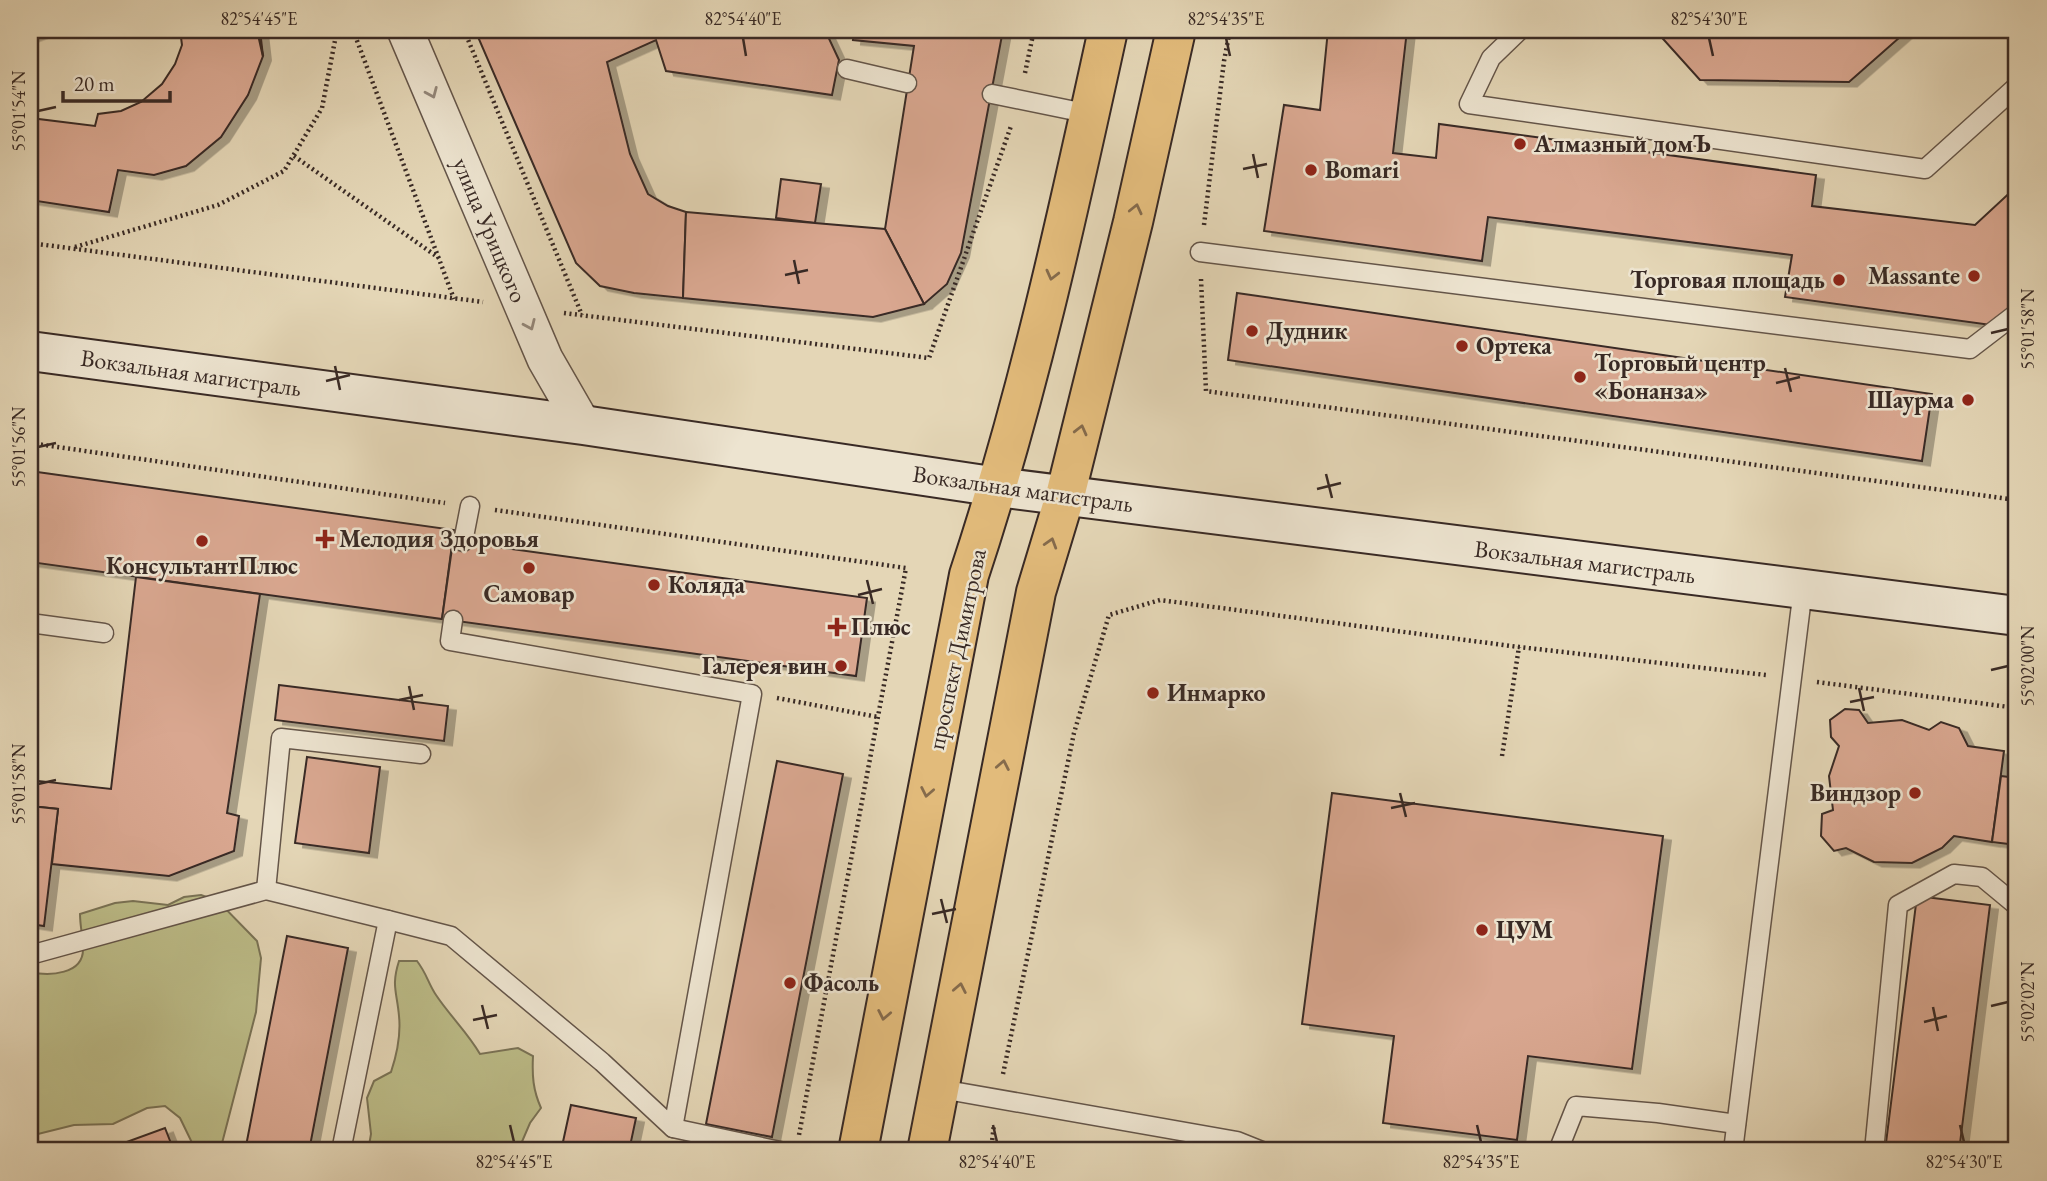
<svg xmlns="http://www.w3.org/2000/svg" width="2047" height="1181" font-family="'EB Garamond',serif">
	<style>
		.green { fill: #bcbc88; stroke: #7a7356; stroke-width: 2 }
		.building { fill: #d9a790; stroke: #392a25; stroke-width: 2; filter: url(#shadow) }
		.lines { fill: none; stroke-linecap: round; stroke-linejoin: round }
		.service-casing { stroke: #645549; stroke-width: 21 }
		.minor-casing { stroke: #645549; stroke-width: 38 }
		.secondary-casing { stroke: #392a25; stroke-width: 42 }
		.primary-casing { stroke: #392a25; stroke-width: 42 }
		.path { stroke: #392a25; stroke-width: 4.5; stroke-dasharray: 2 3.5; stroke-linecap: butt }
		.service { stroke: #ede4d0; stroke-width: 18 }
		.minor { stroke: #ede4d0; stroke-width: 35 }
		.secondary { stroke: #ede4d0; stroke-width: 38 }
		.primary { stroke: #e2bb7b; stroke-width: 38 }
		.oneway { stroke: #93877a }
		.oneway2 { stroke: #856b4c }
		.ticks { fill: none; stroke: #392a25; stroke-width: 2.5 }
		.poi-dot { fill: #8f2418; stroke: #ede4d0; stroke-width: 2.5 }
		.labels { text-anchor: middle; stroke-width: 5; stroke-linejoin: round; paint-order: stroke }
		.poi-label { font-size: 24px; font-weight: bold; fill: #392a25; stroke: #ede4d0; text-anchor: start }
		.street-label { font-size: 24px; fill: #392a25; stroke: #ede4d0 }
		.neatline { fill: none; stroke: #392a25; stroke-width: 2.5 }
		.ticks-label { font-size: 18px; text-anchor: middle; fill: #392a25 }
	</style>
	<defs>
		<filter id="shadow"><feDropShadow dx="8" dy="4.5" stdDeviation="0" flood-color="#0004"/></filter>
	</defs>
	<rect width="100%" height="100%" fill="#e4d6b6"/>
	<filter id="stains"><feTurbulence type="fractalNoise" baseFrequency=".00286" numOctaves="4"/><feColorMatrix values="0 0 0 0 .2 0 0 0 0 .09 0 0 0 0 .02 0 0 0 .5 -.17"/></filter>
	<radialGradient id="worn" r=".72"><stop offset=".6" stop-color="#630" stop-opacity="0"/><stop offset="1" stop-color="#630" stop-opacity=".3"/></radialGradient>
	<g class="green">
		<path d="M201,895L218,901L257,941L261,958L256,1012L220,1151H196L180,1118L165,1106L147,1108L113,1124L74,1125L30,1136V972C49,976 84,975 83,948C83,937 80,926 80,914L115,903L133,901L168,905L184,897Z"/>
		<path d="M399,961H417C427,974 428,983 436,995C450,1016 468,1033 480,1054L518,1048L533,1056C532,1076 533,1090 541,1108L530,1123L518,1151H368L371,1134L367,1098L374,1081L391,1072C397,1054 401,1035 399,1016C397,992 391,986 399,961Z"/>
	</g>
	<g class="building">
		<polygon points="30,30 48,30 30,37"/>
		<polygon points="180,30 260,30 263,56 248,95 221,137 186,166 154,175 118,170 109,212 30,200 30,118 95,126 98,114 121,111 141,102 162,84 175,64 182,45"/>
		<polygon points="475,30 825,30 839,60 832,95 666,71 656,40 607,62 630,154 648,194 668,206 686,212 683,298 634,293 600,286 576,263"/>
		<polygon points="854,30 1003,30 961,253 947,284 924,304 885,229 914,46 853,40"/>
		<polygon points="1328,30 1407,30 1393,153 1436,158 1439,124 1816,175 1812,206 1975,225 2017,186 2017,302 1991,325 1785,297 1792,255 1488,217 1482,261 1264,231 1284,105 1320,110"/>
		<polygon points="1655,30 1908,30 1849,82 1700,80"/>
		<polygon points="781,179 821,184 815,223 776,218"/>
		<polygon points="686,212 885,229 924,304 873,317 683,298"/>
		<polygon points="1237,293 1932,394 1922,461 1228,360"/>
		<polygon points="30,471 454,530 442,619 30,562"/>
		<polygon points="453,541 867,598 856,676 442,619"/>
		<polygon points="136,577 260,594 227,813 239,816 234,851 169,876 52,864 58,809 30,806 30,780 111,789"/>
		<polygon points="279,685 448,706 444,741 275,720"/>
		<polygon points="1845,709 1859,710 1868,723 1902,720 1929,730 1941,722 1959,728 1968,746 2004,751 1992,842 1954,836 1942,848 1912,863 1874,862 1846,848 1834,851 1821,836 1822,814 1833,810 1829,776 1839,746 1831,737 1830,720"/>
		<polygon points="307,757 380,767 369,853 295,843"/>
		<polygon points="777,761 843,774 772,1137 706,1124"/>
		<polygon points="2001,776 2017,778 2017,845 1992,842"/>
		<polygon points="1332,793 1663,836 1632,1069 1528,1056 1517,1140 1383,1123 1394,1036 1302,1024"/>
		<polygon points="30,806 58,809 44,926 30,924"/>
		<polygon points="1917,896 1990,905 1959,1151 1885,1151"/>
		<polygon points="287,936 348,948 309,1151 245,1151"/>
		<polygon points="571,1105 636,1118 629,1151 561,1151"/>
		<polygon points="165,1128 174,1151 102,1151"/>
	</g>
	<g class="lines">
		<defs>
			<g id="service">
				<polyline points="1520,30 1491,58 1469,104 1925,169 2017,86"/>
				<polyline points="847,69 907,83"/>
				<polyline points="992,94 1090,114"/>
				<polyline points="1200,252 1970,349 2017,313"/>
				<polyline points="463,542 470,506"/>
				<polyline points="453,620 450,641 752,694 673,1128"/>
				<polyline points="30,623 104,633"/>
				<polyline points="266,890 281,738 421,754"/>
				<polyline points="30,955 266,890 388,920 451,936 602,1062 673,1128 780,1151"/>
				<polyline points="941,1089 1237,1141 1262,1151"/>
				<polyline points="341,1151 388,920"/>
				<polyline points="1558,1151 1576,1106 1658,1113 1736,1124"/>
				<polyline points="1733,1151 1803,589"/>
				<polyline points="1874,1151 1898,905 1954,874 1982,877 2017,906"/>
			</g>
			<polyline id="minor" points="405,30 545,359 583,425"/>
			<polyline id="secondary" points="30,351 583,425 998,487 2017,616"/>
			<g id="primary">
				<path d="M858,1151L969,575C1028,397 1068,213 1108,30"/>
				<polyline points="927,1151 1036,592 1065,496 1133,222 1176,30"/>
			</g>
		</defs>
		<use href="#service" class="service-casing"/>
		<use href="#minor" class="minor-casing"/>
		<use href="#secondary" class="secondary-casing"/>
		<use href="#primary" class="primary-casing"/>
		<g class="path">
			<polyline points="353,30 454,299"/>
			<polyline points="464,30 582,315"/>
			<polyline points="1025,73 1034,30"/>
			<polyline points="294,156 439,258"/>
			<polyline points="1204,225 1224,61 1230,30"/>
			<polyline points="30,243 483,302"/>
			<polyline points="75,247 218,205 284,171 322,108 337,30"/>
			<polyline points="1201,279 1206,391 2017,500"/>
			<polyline points="564,313 929,358 1011,126"/>
			<polyline points="30,443 445,503"/>
			<polyline points="495,510 906,568 799,1135"/>
			<polyline points="1817,682 2017,708"/>
			<polyline points="777,698 878,717"/>
			<polyline points="1502,756 1519,647"/>
			<polyline points="1003,1074 1074,733 1109,615 1160,600 1519,647 1766,675"/>
			<polyline points="991,1151 994,1124"/>
		</g>
		<use href="#service" class="service"/>
		<use href="#minor" class="minor"/>
		<use href="#secondary" class="secondary"/>
		<use href="#primary" class="primary"/>
	</g>
	<defs><path id="oneway-chevron" d="M-2-3.5L2.5 0L-2 3.5" fill="none" stroke-width="1.6" stroke-linecap="round" stroke-linejoin="round" transform="scale(1.75)"/></defs>
	<g class="oneway">
		<use href="#oneway-chevron" transform="translate(432 93) rotate(67)"/>
		<use href="#oneway-chevron" transform="translate(530 325) rotate(66)"/>
	</g>
	<g class="oneway2">
		<use href="#oneway-chevron" transform="translate(1136 209) rotate(-77)"/>
		<use href="#oneway-chevron" transform="translate(1052 275) rotate(104)"/>
		<use href="#oneway-chevron" transform="translate(1081 430) rotate(-76)"/>
		<use href="#oneway-chevron" transform="translate(1051 543) rotate(-73)"/>
		<use href="#oneway-chevron" transform="translate(1003 765) rotate(-79)"/>
		<use href="#oneway-chevron" transform="translate(927 792) rotate(101)"/>
		<use href="#oneway-chevron" transform="translate(960 988) rotate(-79)"/>
		<use href="#oneway-chevron" transform="translate(884 1015) rotate(101)"/>
	</g>
	<path class="ticks" d="M259,38L263,56M743,38L746,56M1226,38L1230,56M1709,38L1713,56M38,111L56,107M1253,154L1258,178M1243,169L1267,164M794,260L799,284M785,275L808,270M1991,333L2008,329M335,366L340,390M1785,368L1791,392M326,381L350,375M1776,383L1800,377M38,447L56,443M1326,474L1332,498M1317,489L1341,483M867,580L873,604M858,595L882,589M1991,670L2008,666M409,686L414,710M1859,688L1864,711M399,700L423,695M1850,702L1874,697M38,784L56,780M1400,793L1406,817M1391,808L1415,803M941,899L947,923M932,914L956,909M482,1005L488,1029M1991,1006L2008,1002M1933,1007L1938,1031M473,1020L497,1015M1924,1022L1947,1016M510,1125L514,1142M993,1125L997,1142M1477,1125L1481,1142M1960,1125L1964,1142"/>
	<g class="poi-dot">
		<circle cx="1520" cy="144" r="7"/>
		<circle cx="1311" cy="170" r="7"/>
		<circle cx="1974" cy="276" r="7"/>
		<circle cx="1839" cy="280" r="7"/>
		<circle cx="1252" cy="331" r="7"/>
		<circle cx="1462" cy="346" r="7"/>
		<circle cx="1580" cy="377" r="7"/>
		<circle cx="1968" cy="400" r="7"/>
		<path d="M321.5 528.5h7v7h7v7h-7v7h-7v-7h-7v-7h7z"/>
		<circle cx="202" cy="541" r="7"/>
		<circle cx="529" cy="568" r="7"/>
		<circle cx="654" cy="585" r="7"/>
		<path d="M833.5 616.5h7v7h7v7h-7v7h-7v-7h-7v-7h7z"/>
		<circle cx="841" cy="666" r="7"/>
		<circle cx="1153" cy="693" r="7"/>
		<circle cx="1915" cy="793" r="7"/>
		<circle cx="1482" cy="930" r="7"/>
		<circle cx="790" cy="983" r="7"/>
	</g>
	<g class="labels">
		<g class="poi-label">
			<text x="1534" y="152">Алмазный домЪ</text>
			<text x="1325" y="178">Bomari</text>
			<text x="1960" y="284" text-anchor="end">Massante</text>
			<text x="1825" y="288" text-anchor="end">Торговая площадь</text>
			<text x="1266" y="339">Дудник</text>
			<text x="1476" y="354">Ортека</text>
			<text x="1594" y="371">Торговый центр<tspan x="1594" dy="28">«Бонанза»</tspan></text>
			<text x="1954" y="408" text-anchor="end">Шаурма</text>
			<text x="339" y="547">Мелодия Здоровья</text>
			<text x="202" y="574" text-anchor="middle">КонсультантПлюс</text>
			<text x="668" y="593">Коляда</text>
			<text x="529" y="602" text-anchor="middle">Самовар</text>
			<text x="851" y="635">Плюс</text>
			<text x="827" y="674" text-anchor="end">Галерея вин</text>
			<text x="1167" y="701">Инмарко</text>
			<text x="1901" y="801" text-anchor="end">Виндзор</text>
			<text x="1496" y="938">ЦУМ</text>
			<text x="804" y="991">Фасоль</text>
		</g>
		<g class="street-label">
			<text transform="translate(490 230) rotate(67)" y="8">улица Урицкого</text>
			<text transform="translate(191 373) rotate(8)" y="8">Вокзальная магистраль</text>
			<text transform="translate(1023 489) rotate(8)" y="8">Вокзальная магистраль</text>
			<text transform="translate(1585 562) rotate(7)" y="8">Вокзальная магистраль</text>
			<text transform="translate(957 649) rotate(-78)" y="8">проспект Димитрова</text>
		</g>
	</g>
	<rect width="2047" height="1181" fill="none" stroke="#e4d6b6" stroke-width="77"/>
	<path d="M63 91v10h107v-10" fill="none" stroke="#392a25" stroke-width="3.5"/>
	<text x="74" y="91" font-size="21" fill="#392a25" stroke="#ede4d0" stroke-width="5" paint-order="stroke">20 m</text>
	<rect x="38" y="38" width="1970" height="1104" class="neatline"/>
	<g class="ticks-label">
		<text x="259" y="25">82°54'45"E</text>
		<text x="743" y="25">82°54'40"E</text>
		<text x="1226" y="25">82°54'35"E</text>
		<text x="1709" y="25">82°54'30"E</text>
		<text transform="translate(19 111) rotate(-90)" y="6">55°01'54"N</text>
		<text transform="translate(2028 329) rotate(-90)" y="6">55°01'58"N</text>
		<text transform="translate(19 447) rotate(-90)" y="6">55°01'56"N</text>
		<text transform="translate(2028 666) rotate(-90)" y="6">55°02'00"N</text>
		<text transform="translate(19 784) rotate(-90)" y="6">55°01'58"N</text>
		<text transform="translate(2028 1002) rotate(-90)" y="6">55°02'02"N</text>
		<text x="514" y="1168">82°54'45"E</text>
		<text x="997" y="1168">82°54'40"E</text>
		<text x="1481" y="1168">82°54'35"E</text>
		<text x="1964" y="1168">82°54'30"E</text>
	</g>
	<rect width="100%" height="100%" filter="url(#stains)"/>
	<rect width="100%" height="100%" fill="url(#worn)"/>
</svg>
